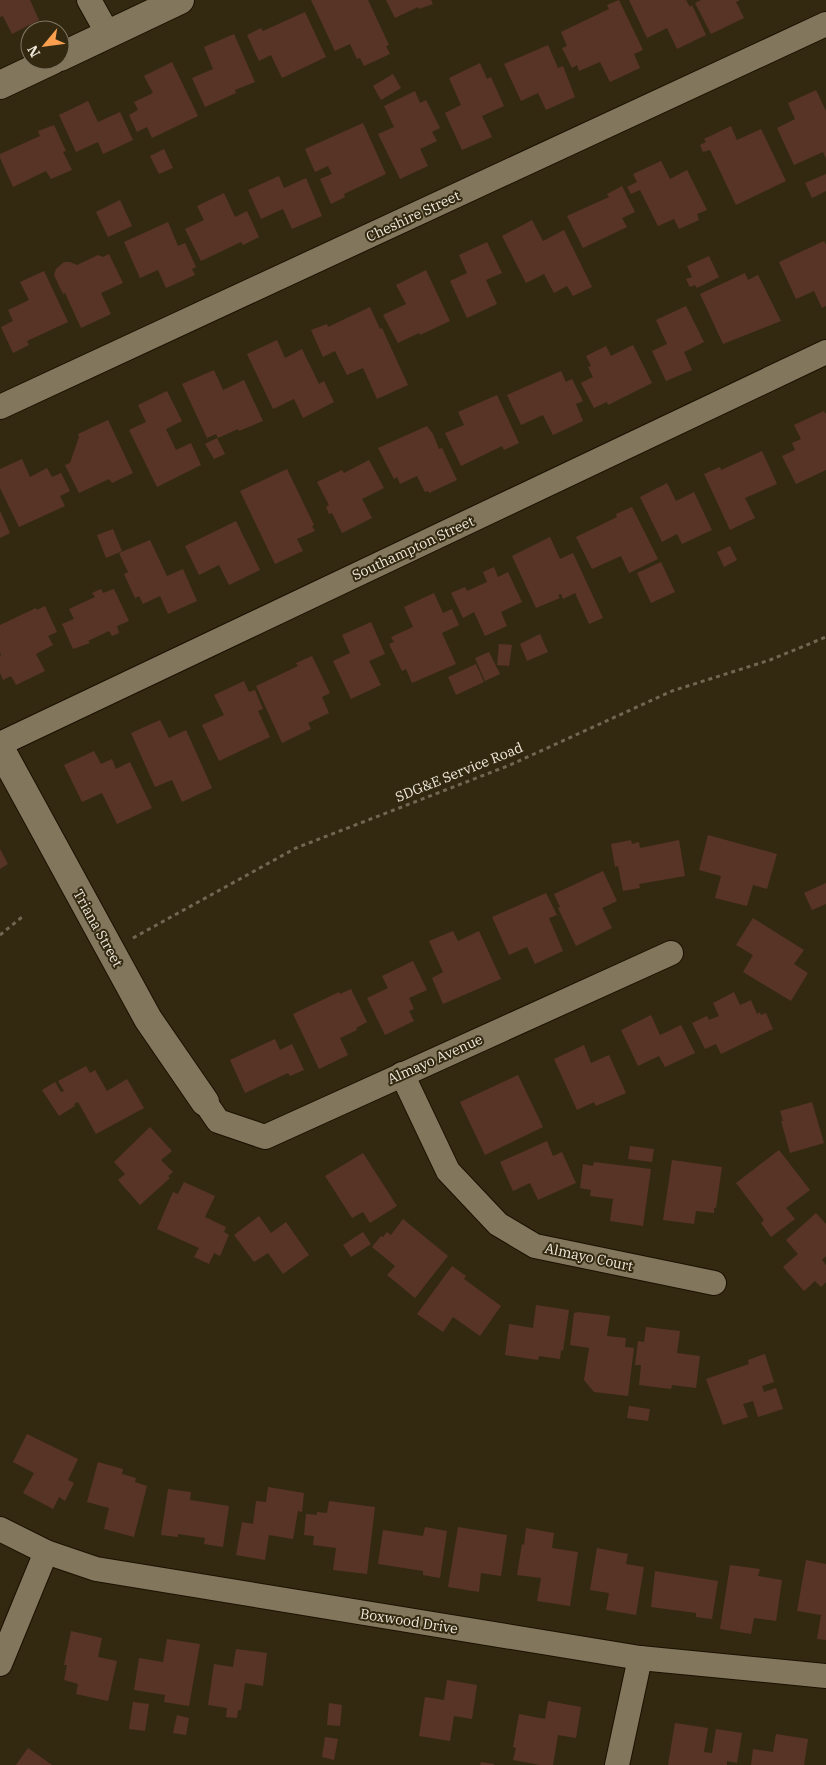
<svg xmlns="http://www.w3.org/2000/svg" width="826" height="1765" font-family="'IBM Plex Serif',serif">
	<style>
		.building { fill: #583426 }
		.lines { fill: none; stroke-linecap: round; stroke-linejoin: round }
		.minor-casing { stroke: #1b1100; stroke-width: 26 }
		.tertiary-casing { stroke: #1b1100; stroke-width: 30 }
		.path { stroke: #716853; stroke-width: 3; stroke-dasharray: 4 4; stroke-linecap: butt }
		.minor { stroke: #82765c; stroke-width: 24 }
		.tertiary { stroke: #82765c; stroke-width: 28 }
		.labels { text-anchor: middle; stroke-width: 4; stroke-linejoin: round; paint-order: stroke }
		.street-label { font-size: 14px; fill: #f0e9db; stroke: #332911 }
	</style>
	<rect width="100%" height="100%" fill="#332911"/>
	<g class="building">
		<polygon points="0,0 30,0 39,20 12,34 3,16 0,17"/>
		<polygon points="311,0 368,0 389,45 386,46 390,54 364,66 360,58 357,59 350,44 335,51"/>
		<polygon points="386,0 431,0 433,4 419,9 418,7 395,18"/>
		<polygon points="619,0 643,50 634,54 640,68 610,82 600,62 579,71 577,65 572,68 562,48 567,46 561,32 609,9 607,5"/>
		<polygon points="629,0 686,0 690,7 692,5 706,35 677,49 667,28 647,38"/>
		<polygon points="701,0 740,0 736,2 744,18 711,34 695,3"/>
		<polygon points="305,12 326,57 282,78 271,55 259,61 247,35 261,28 263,31"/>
		<polygon points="234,34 255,82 235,90 236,93 205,107 192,78 213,69 204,47"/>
		<polygon points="548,45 558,68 563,66 575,97 546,110 538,93 521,101 504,64"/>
		<polygon points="172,62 198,116 152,138 147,127 137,132 129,115 138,110 134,102 153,93 144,76"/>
		<polygon points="480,63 487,79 491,77 504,106 482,116 492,137 462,150 445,113 461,105 449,78"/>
		<polygon points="393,74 401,88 381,100 373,86"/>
		<polygon points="816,90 826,111 826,159 823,152 794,165 777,128 795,119 788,103"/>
		<polygon points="415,91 420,103 426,100 440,128 432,132 437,141 420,149 428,166 400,179 378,134 394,127 384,106"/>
		<polygon points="88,101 98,122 120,112 133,140 103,154 98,142 76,152 59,115"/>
		<polygon points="363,123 386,174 344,194 345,197 331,204 320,179 332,174 328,166 315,172 305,149"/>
		<polygon points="54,125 66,151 63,152 72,170 51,179 46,171 13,187 0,158 0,154 40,136 38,131"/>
		<polygon points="731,126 737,140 761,129 786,181 736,205 710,150 703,152 700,145 706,142 704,139"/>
		<polygon points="164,149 173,168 159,174 150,156"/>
		<polygon points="661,161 670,179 687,170 707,210 697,214 699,220 679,229 674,219 658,226 640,190 631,194 627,187 637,182 633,174"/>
		<polygon points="826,174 826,191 812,198 805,183"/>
		<polygon points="279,176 284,188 306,178 322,216 292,229 283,209 261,219 248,190"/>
		<polygon points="622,186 635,212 622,218 627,227 583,248 567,216 609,197 607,194"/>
		<polygon points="224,193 235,217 247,211 259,237 243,245 241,242 201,261 185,229 204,220 197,206"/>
		<polygon points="120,200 132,226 108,237 96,212"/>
		<polygon points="532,220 543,241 564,230 592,287 573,296 567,286 554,293 544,274 526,283 502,236"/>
		<polygon points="168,222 178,246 185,243 196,267 192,269 195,275 166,288 158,270 140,278 124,242"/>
		<polygon points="824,241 826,245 826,306 822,308 814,291 796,299 779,262"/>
		<polygon points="487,242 502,273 486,280 497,304 467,318 450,281 467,273 459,255"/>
		<polygon points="109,254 123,283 101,293 111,314 81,328 65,293 63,294 54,275 56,269 64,262 70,262 77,265 98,255 103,257"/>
		<polygon points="709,256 719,277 697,288 695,285 690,287 686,279 692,277 687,266"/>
		<polygon points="426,270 450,321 420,335 419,333 398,343 383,315 406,304 396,285"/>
		<polygon points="44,271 68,322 27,341 29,345 13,353 1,327 13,321 8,310 29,300 20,282"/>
		<polygon points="745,273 748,280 758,275 781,321 723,344 700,294"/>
		<polygon points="686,306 704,342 684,352 692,370 666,381 652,351 667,344 656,320"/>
		<polygon points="370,307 380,329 382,328 408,385 377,399 363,368 347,375 335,351 323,357 311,330 327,324 328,327"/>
		<polygon points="277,340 285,358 302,349 319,384 324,381 334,402 303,418 294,399 273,409 247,354"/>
		<polygon points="633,345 652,383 608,405 607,402 594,408 581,383 593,377 588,367 591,366 586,356 606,346 611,356"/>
		<polygon points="214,370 223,390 244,380 263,421 239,431 238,429 218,438 216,434 207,438 182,384"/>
		<polygon points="561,371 566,382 572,379 583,401 576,404 583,421 553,435 543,415 521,425 507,395"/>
		<polygon points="167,391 182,421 166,429 176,450 191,443 201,465 157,487 129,430 146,422 138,405"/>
		<polygon points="497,395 519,443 504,450 502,446 461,466 445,433 464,425 458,412"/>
		<polygon points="824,411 826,414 826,470 796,484 782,456 795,450 792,443 801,439 794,425"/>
		<polygon points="108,420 133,473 112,483 109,479 79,493 65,465 70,463 79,437 78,434"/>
		<polygon points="427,426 433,434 439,449 442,448 457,480 429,493 428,491 425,492 417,476 400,484 397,477 394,479 378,448"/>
		<polygon points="217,438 225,454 214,459 205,444"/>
		<polygon points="762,451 777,484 745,498 755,518 730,530 704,474 720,467 721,470"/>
		<polygon points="22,459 30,477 47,468 52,477 61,473 70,491 60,496 65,506 19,527 0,488 0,469"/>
		<polygon points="369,460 384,488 362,499 372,518 342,533 332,513 329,514 326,507 329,505 317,482 342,470 344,473"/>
		<polygon points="287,469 314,525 312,526 315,531 297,539 303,551 275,564 240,491"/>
		<polygon points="667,483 676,501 694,492 712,530 682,544 677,534 662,542 640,497"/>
		<polygon points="632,507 658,559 629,573 621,556 592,569 576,537 617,517 616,514"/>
		<polygon points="0,511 10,533 0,538"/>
		<polygon points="236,521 260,570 229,585 219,565 199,575 185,546"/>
		<polygon points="113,529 122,551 106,558 97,535"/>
		<polygon points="550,537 560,559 573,553 603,618 589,624 575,593 563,599 561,594 558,595 560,598 536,608 512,556"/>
		<polygon points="150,540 167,576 183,569 197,601 168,614 160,596 143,604 139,596 135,598 124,574 128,572 119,553"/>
		<polygon points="730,546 737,560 724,567 717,552"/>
		<polygon points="661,562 675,592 651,603 637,573"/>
		<polygon points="494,567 498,577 508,572 522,602 501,612 507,626 485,636 474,612 463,618 451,593 465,587 467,591 487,582 483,572"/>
		<polygon points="101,589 103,593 114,589 129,621 117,626 119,633 112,636 109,631 88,641 90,643 73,649 62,624 74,619 69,609 95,597 92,593"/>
		<polygon points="434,593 443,613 452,609 459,625 442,633 456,664 412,683 406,669 402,671 389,644 394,642 391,637 413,627 404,607"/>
		<polygon points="45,606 57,632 48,636 53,645 36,654 45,671 16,685 11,676 3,680 0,673 0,656 1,655 0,652 0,625 36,608 37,610"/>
		<polygon points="371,622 385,654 369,661 381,685 351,699 333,661 350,653 342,635"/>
		<polygon points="540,634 548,652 527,661 520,644"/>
		<polygon points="499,644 512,645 509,666 497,665"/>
		<polygon points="489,652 500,674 485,681 475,658"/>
		<polygon points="312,656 330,693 322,697 329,713 308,723 311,729 282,743 256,686 298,666 296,663"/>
		<polygon points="476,664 484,682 456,695 448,677"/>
		<polygon points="244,681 249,692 255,690 263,709 258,711 270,737 219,761 202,725 224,715 214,695"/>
		<polygon points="160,720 169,738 186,730 212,788 182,802 172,780 155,787 131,733"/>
		<polygon points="94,751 101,764 112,759 116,769 130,762 152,808 117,824 102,793 82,802 64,765"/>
		<polygon points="708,835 777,854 767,889 753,885 747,906 715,898 721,876 699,870"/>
		<polygon points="631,840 632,844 639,842 640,848 679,840 685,876 639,884 640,888 623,891 618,866 615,867 611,844"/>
		<polygon points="0,849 8,864 0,869"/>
		<polygon points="603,871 617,901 602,908 612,928 576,946 558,908 560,907 554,894"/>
		<polygon points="826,883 826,904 812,910 804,893"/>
		<polygon points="546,893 557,915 549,918 563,951 535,964 527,947 509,955 492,917"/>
		<polygon points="753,918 804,950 794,964 808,973 791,1001 743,972 753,955 736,945"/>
		<polygon points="453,931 458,941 479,931 501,979 443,1004 432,978 443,972 429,941"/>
		<polygon points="413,961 427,990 409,998 414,1009 409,1011 414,1021 385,1035 367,998 388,988 382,976"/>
		<polygon points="351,989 367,1022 356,1028 357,1030 340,1038 348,1055 319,1069 293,1014 339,992 340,994"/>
		<polygon points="734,992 740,1005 751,1000 757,1014 760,1012 761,1015 766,1013 773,1029 721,1054 716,1044 705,1049 692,1023 707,1016 709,1020 719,1016 713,1003"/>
		<polygon points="651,1015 660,1035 681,1025 695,1053 665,1067 659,1056 638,1066 621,1030"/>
		<polygon points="275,1039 280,1050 292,1044 304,1070 290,1076 288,1073 245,1093 230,1060"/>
		<polygon points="584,1045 591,1063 609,1055 626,1093 596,1106 594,1102 577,1110 554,1059"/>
		<polygon points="86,1066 90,1073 95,1070 107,1091 127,1079 144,1108 96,1134 78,1102 74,1104 75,1106 59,1116 42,1090 55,1082 61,1092 64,1091 58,1081"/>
		<polygon points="518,1075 543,1127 485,1155 460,1102"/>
		<polygon points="812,1102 824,1143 790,1153 781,1121 783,1121 780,1111"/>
		<polygon points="150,1127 172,1151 161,1160 173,1172 168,1176 170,1178 140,1205 118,1180 125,1174 114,1162"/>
		<polygon points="547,1141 553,1156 562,1152 576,1183 538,1200 530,1183 513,1191 500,1162"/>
		<polygon points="630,1146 654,1149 652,1162 628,1159"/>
		<polygon points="779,1150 810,1190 786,1208 795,1219 771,1237 761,1223 764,1220 736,1183"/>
		<polygon points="363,1153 397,1206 370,1223 363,1212 352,1218 325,1176"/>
		<polygon points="672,1160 722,1167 716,1208 714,1208 714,1213 696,1211 694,1224 663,1220"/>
		<polygon points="594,1162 651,1169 643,1226 610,1221 613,1199 590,1196 591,1190 580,1188 583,1164 593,1166"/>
		<polygon points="184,1182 215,1196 205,1217 226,1227 224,1232 229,1235 220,1256 214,1253 209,1264 194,1257 199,1248 157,1229 173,1192 178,1194"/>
		<polygon points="816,1213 826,1224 826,1256 822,1260 826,1265 826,1282 821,1287 815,1281 804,1291 783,1267 798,1254 786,1240"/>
		<polygon points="259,1216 271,1233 286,1222 309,1255 283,1274 268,1253 254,1262 234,1235"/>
		<polygon points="403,1219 448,1256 415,1298 387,1275 395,1266 372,1247 381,1236 383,1237 387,1232 391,1235"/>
		<polygon points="363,1232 371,1244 351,1257 343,1245"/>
		<polygon points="452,1266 466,1276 464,1279 501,1306 480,1336 453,1317 443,1332 417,1314"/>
		<polygon points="536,1305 569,1310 563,1351 561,1350 560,1359 539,1356 538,1360 505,1355 509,1324 533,1328"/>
		<polygon points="578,1312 610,1316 607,1336 626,1338 625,1347 634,1348 628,1396 594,1392 584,1380 589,1348 570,1345 574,1313"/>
		<polygon points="646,1327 680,1331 677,1353 700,1356 696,1388 672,1385 671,1389 639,1385 641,1365 635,1365 638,1341 644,1342"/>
		<polygon points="765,1354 774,1382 762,1386 764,1392 776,1388 783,1409 758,1417 753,1401 743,1404 748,1417 723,1425 706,1379 749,1364 748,1360"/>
		<polygon points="629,1406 650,1409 648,1421 627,1418"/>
		<polygon points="27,1434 78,1459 68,1480 74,1483 65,1501 59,1497 53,1509 23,1493 34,1473 13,1462"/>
		<polygon points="98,1462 123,1469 122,1474 136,1478 135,1482 147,1486 134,1537 104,1529 109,1508 87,1502"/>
		<polygon points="268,1487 304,1493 302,1512 298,1511 293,1539 269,1535 265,1560 236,1555 242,1522 253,1524 256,1501 266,1502"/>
		<polygon points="168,1489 191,1492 190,1500 229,1506 223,1547 204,1544 205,1538 178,1534 178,1537 161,1535"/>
		<polygon points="329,1501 375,1507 367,1574 333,1570 336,1548 313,1545 314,1536 304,1535 306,1514 317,1515 317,1512 327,1513"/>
		<polygon points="425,1527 447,1531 440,1578 423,1575 423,1571 378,1564 383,1530 423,1536"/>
		<polygon points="458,1527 507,1535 501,1576 481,1573 479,1592 448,1587"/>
		<polygon points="526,1528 554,1533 552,1548 578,1552 570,1606 537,1601 541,1578 517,1575 522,1544 524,1545"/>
		<polygon points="597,1548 628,1554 626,1564 644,1567 636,1615 606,1610 609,1593 590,1590"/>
		<polygon points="806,1560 826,1564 826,1640 817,1639 821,1615 797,1611"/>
		<polygon points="730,1565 760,1569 758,1576 782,1580 776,1621 754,1618 751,1634 720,1629"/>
		<polygon points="655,1571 718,1581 712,1619 696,1617 696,1613 651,1607"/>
		<polygon points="71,1631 102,1638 98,1657 117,1661 108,1701 76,1694 78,1684 64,1680 67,1665 64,1665"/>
		<polygon points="167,1639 200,1644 189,1706 164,1702 165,1695 134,1690 139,1658 163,1662"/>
		<polygon points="236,1649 267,1653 263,1686 245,1683 241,1710 238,1710 237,1718 226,1717 227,1708 208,1705 214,1664 233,1667"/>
		<polygon points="447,1680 477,1685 472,1719 454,1716 450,1741 419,1736 425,1697 444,1700"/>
		<polygon points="548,1701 581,1707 576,1738 558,1735 553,1765 540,1765 513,1760 516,1748 513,1747 519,1714 545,1719"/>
		<polygon points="133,1702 149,1704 145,1731 129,1729"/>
		<polygon points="329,1703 342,1705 340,1726 327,1725"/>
		<polygon points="177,1715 189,1718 186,1735 173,1733"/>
		<polygon points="675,1723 708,1728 704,1752 712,1753 716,1729 742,1733 737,1763 727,1761 727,1765 668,1765"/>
		<polygon points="776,1734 808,1739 804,1765 751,1765 753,1749 773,1752"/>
		<polygon points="325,1737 338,1739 334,1760 322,1757"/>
		<polygon points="28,1748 52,1765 16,1765"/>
		<polygon points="481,1762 494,1764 494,1765 480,1765"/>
	</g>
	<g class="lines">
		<defs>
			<g id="minor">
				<polyline points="89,0 108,34"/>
				<polyline points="0,407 826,24"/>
				<polyline points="0,744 826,352"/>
				<polyline points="402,1074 448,1171 498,1224 535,1246 714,1283"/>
				<polyline points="205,1102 218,1121 265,1137 671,953"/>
				<polyline points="0,1529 46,1552 96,1569 640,1658 826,1676"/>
				<polyline points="0,1664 46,1552"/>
				<polyline points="617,1765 640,1658"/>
			</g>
			<g id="tertiary">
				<polyline points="60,57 180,0"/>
				<polyline points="0,85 53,60"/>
				<polyline points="0,748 148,1019 205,1102"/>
			</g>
		</defs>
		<use href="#minor" class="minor-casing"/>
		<use href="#tertiary" class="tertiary-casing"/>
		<g class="path">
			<polyline points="0,935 22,917"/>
			<polyline points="133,938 296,848 510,765 672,691 770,660 826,637"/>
		</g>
		<use href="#minor" class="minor"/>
		<use href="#tertiary" class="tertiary"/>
	</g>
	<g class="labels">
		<g class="street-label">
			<text transform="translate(413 216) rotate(-25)" y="5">Cheshire Street</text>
			<text transform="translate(413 548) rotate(-25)" y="5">Southampton Street</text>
			<text transform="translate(459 772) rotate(-22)" y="5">SDG&amp;E Service Road</text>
			<text transform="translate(98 928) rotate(61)" y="5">Triana Street</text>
			<text transform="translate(435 1059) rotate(-24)" y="5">Almayo Avenue</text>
			<text transform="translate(589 1257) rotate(12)" y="5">Almayo Court</text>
			<text transform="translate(409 1621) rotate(9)" y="5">Boxwood Drive</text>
		</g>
	</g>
	<g transform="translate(45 45) rotate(241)"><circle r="24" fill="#332911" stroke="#7f7662"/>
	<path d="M0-4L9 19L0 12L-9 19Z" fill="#fa9f4f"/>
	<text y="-8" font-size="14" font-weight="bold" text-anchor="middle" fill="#f0e9db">N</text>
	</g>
</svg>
